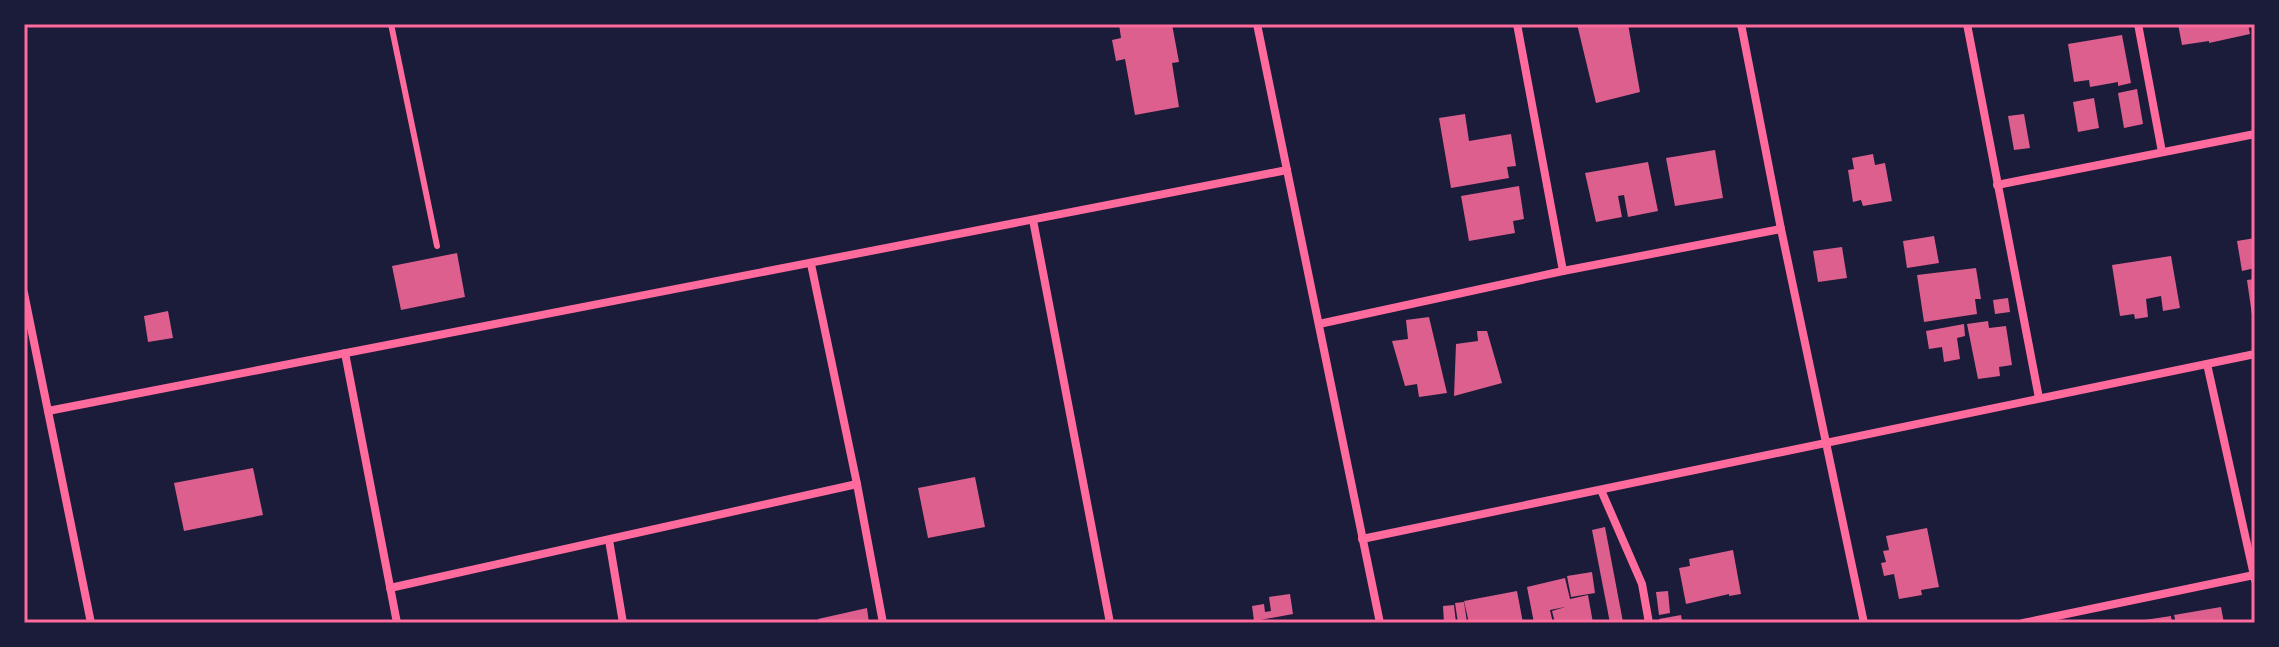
<svg xmlns="http://www.w3.org/2000/svg" width="2279" height="647" font-family="'Space Grotesk',sans-serif">
	<style>
		.building { fill: #dd5f8e }
		.lines { fill: none; stroke-linecap: round; stroke-linejoin: round }
		.service { stroke: #ff6b9d; stroke-width: 6 }
		.minor { stroke: #ff6b9d; stroke-width: 8 }
		.neatline { fill: none; stroke: #ff6b9d; stroke-width: 3 }
	</style>
	<rect width="100%" height="100%" fill="#1b1b3a"/>
	<g class="building">
		<polygon points="1119,24 1172,24 1179,62 1172,63 1179,107 1135,115 1125,59 1116,61 1112,40 1121,38"/>
		<polygon points="1577,24 1628,24 1640,92 1596,103"/>
		<polygon points="2178,24 2248,24 2250,34 2209,43 2209,41 2182,45"/>
		<polygon points="2122,35 2131,83 2118,86 2118,82 2090,87 2089,80 2074,82 2068,44"/>
		<polygon points="2137,89 2143,124 2124,128 2118,93"/>
		<polygon points="2094,98 2099,128 2078,132 2073,102"/>
		<polygon points="1465,114 1469,141 1511,134 1516,166 1507,167 1509,178 1451,188 1439,118"/>
		<polygon points="2024,114 2030,148 2014,150 2008,116"/>
		<polygon points="1715,150 1723,198 1675,206 1666,158"/>
		<polygon points="1873,154 1875,165 1885,163 1892,201 1863,206 1861,200 1853,202 1848,170 1854,169 1852,158"/>
		<polygon points="1648,162 1658,211 1628,217 1624,195 1618,196 1622,217 1596,222 1585,173"/>
		<polygon points="1519,186 1524,219 1513,221 1515,233 1469,241 1461,196"/>
		<polygon points="1934,236 1939,263 1907,268 1903,241"/>
		<polygon points="2255,238 2255,268 2242,271 2237,241"/>
		<polygon points="1842,247 1847,278 1818,282 1813,251"/>
		<polygon points="457,253 465,297 401,310 392,266"/>
		<polygon points="2171,256 2180,308 2163,311 2161,296 2146,299 2148,317 2135,319 2134,314 2120,316 2112,265"/>
		<polygon points="1976,268 1981,299 1975,299 1977,314 1924,322 1917,275"/>
		<polygon points="2255,279 2255,314 2252,315 2247,280"/>
		<polygon points="2008,298 2010,312 1995,314 1993,300"/>
		<polygon points="168,311 173,338 148,342 144,316"/>
		<polygon points="1429,317 1447,393 1419,397 1417,384 1405,386 1392,341 1408,339 1406,320"/>
		<polygon points="1988,321 1989,328 2006,326 2012,365 1999,367 2000,376 1978,379 1967,324"/>
		<polygon points="1964,324 1965,336 1957,338 1960,359 1944,362 1942,347 1929,349 1926,331"/>
		<polygon points="1477,331 1487,331 1502,383 1454,396 1456,344 1478,341"/>
		<polygon points="253,468 263,515 184,531 174,483"/>
		<polygon points="975,477 985,527 928,538 918,488"/>
		<polygon points="1605,527 1623,622 1610,623 1592,530"/>
		<polygon points="1927,528 1939,587 1921,590 1922,595 1899,599 1894,574 1884,576 1881,563 1886,562 1883,551 1889,550 1886,536"/>
		<polygon points="1733,550 1741,594 1729,596 1729,594 1686,604 1679,568 1690,566 1689,559"/>
		<polygon points="1592,572 1595,593 1571,597 1567,576"/>
		<polygon points="1565,578 1570,599 1588,595 1593,623 1555,623 1552,611 1565,607 1550,610 1553,623 1534,623 1527,587"/>
		<polygon points="1517,591 1523,623 1469,623 1464,601"/>
		<polygon points="1668,591 1670,613 1659,615 1656,592"/>
		<polygon points="1290,594 1293,614 1254,621 1252,606 1264,604 1265,612 1271,611 1269,597"/>
		<polygon points="1464,602 1467,622 1458,623 1455,603"/>
		<polygon points="1454,605 1456,623 1444,623 1443,606"/>
		<polygon points="2221,607 2224,623 2176,623 2174,615"/>
		<polygon points="867,608 869,623 819,623 818,619"/>
		<polygon points="1681,615 1682,621 1660,623 1659,619"/>
		<polygon points="2171,616 2172,623 2138,623 2138,621"/>
	</g>
	<g class="lines">
		<polyline class="service" points="391,24 437,246"/>
		<g class="minor">
			<polyline points="1257,24 1380,623"/>
			<polyline points="1517,24 1563,271"/>
			<polyline points="1741,24 1781,229 1864,623"/>
			<polyline points="1967,24 2039,398"/>
			<polyline points="2138,24 2162,152"/>
			<polyline points="1997,185 2255,134"/>
			<polyline points="1033,220 1110,623"/>
			<polyline points="811,264 857,484 883,623"/>
			<polyline points="24,293 91,623"/>
			<polyline points="1319,324 1563,271 1781,229"/>
			<polyline points="345,353 397,623"/>
			<polyline points="2207,364 2255,580"/>
			<polyline points="48,411 1287,170"/>
			<polyline points="1601,490 1642,584 1649,623"/>
			<polyline points="1362,539 2255,354"/>
			<polyline points="609,540 623,623"/>
			<polyline points="390,588 857,484"/>
			<polyline points="2023,623 2254,575"/>
		</g>
	</g>
	<rect width="2279" height="647" fill="none" stroke="#1b1b3a" stroke-width="52"/>
	<rect x="26" y="26" width="2227" height="595" class="neatline"/>
</svg>
